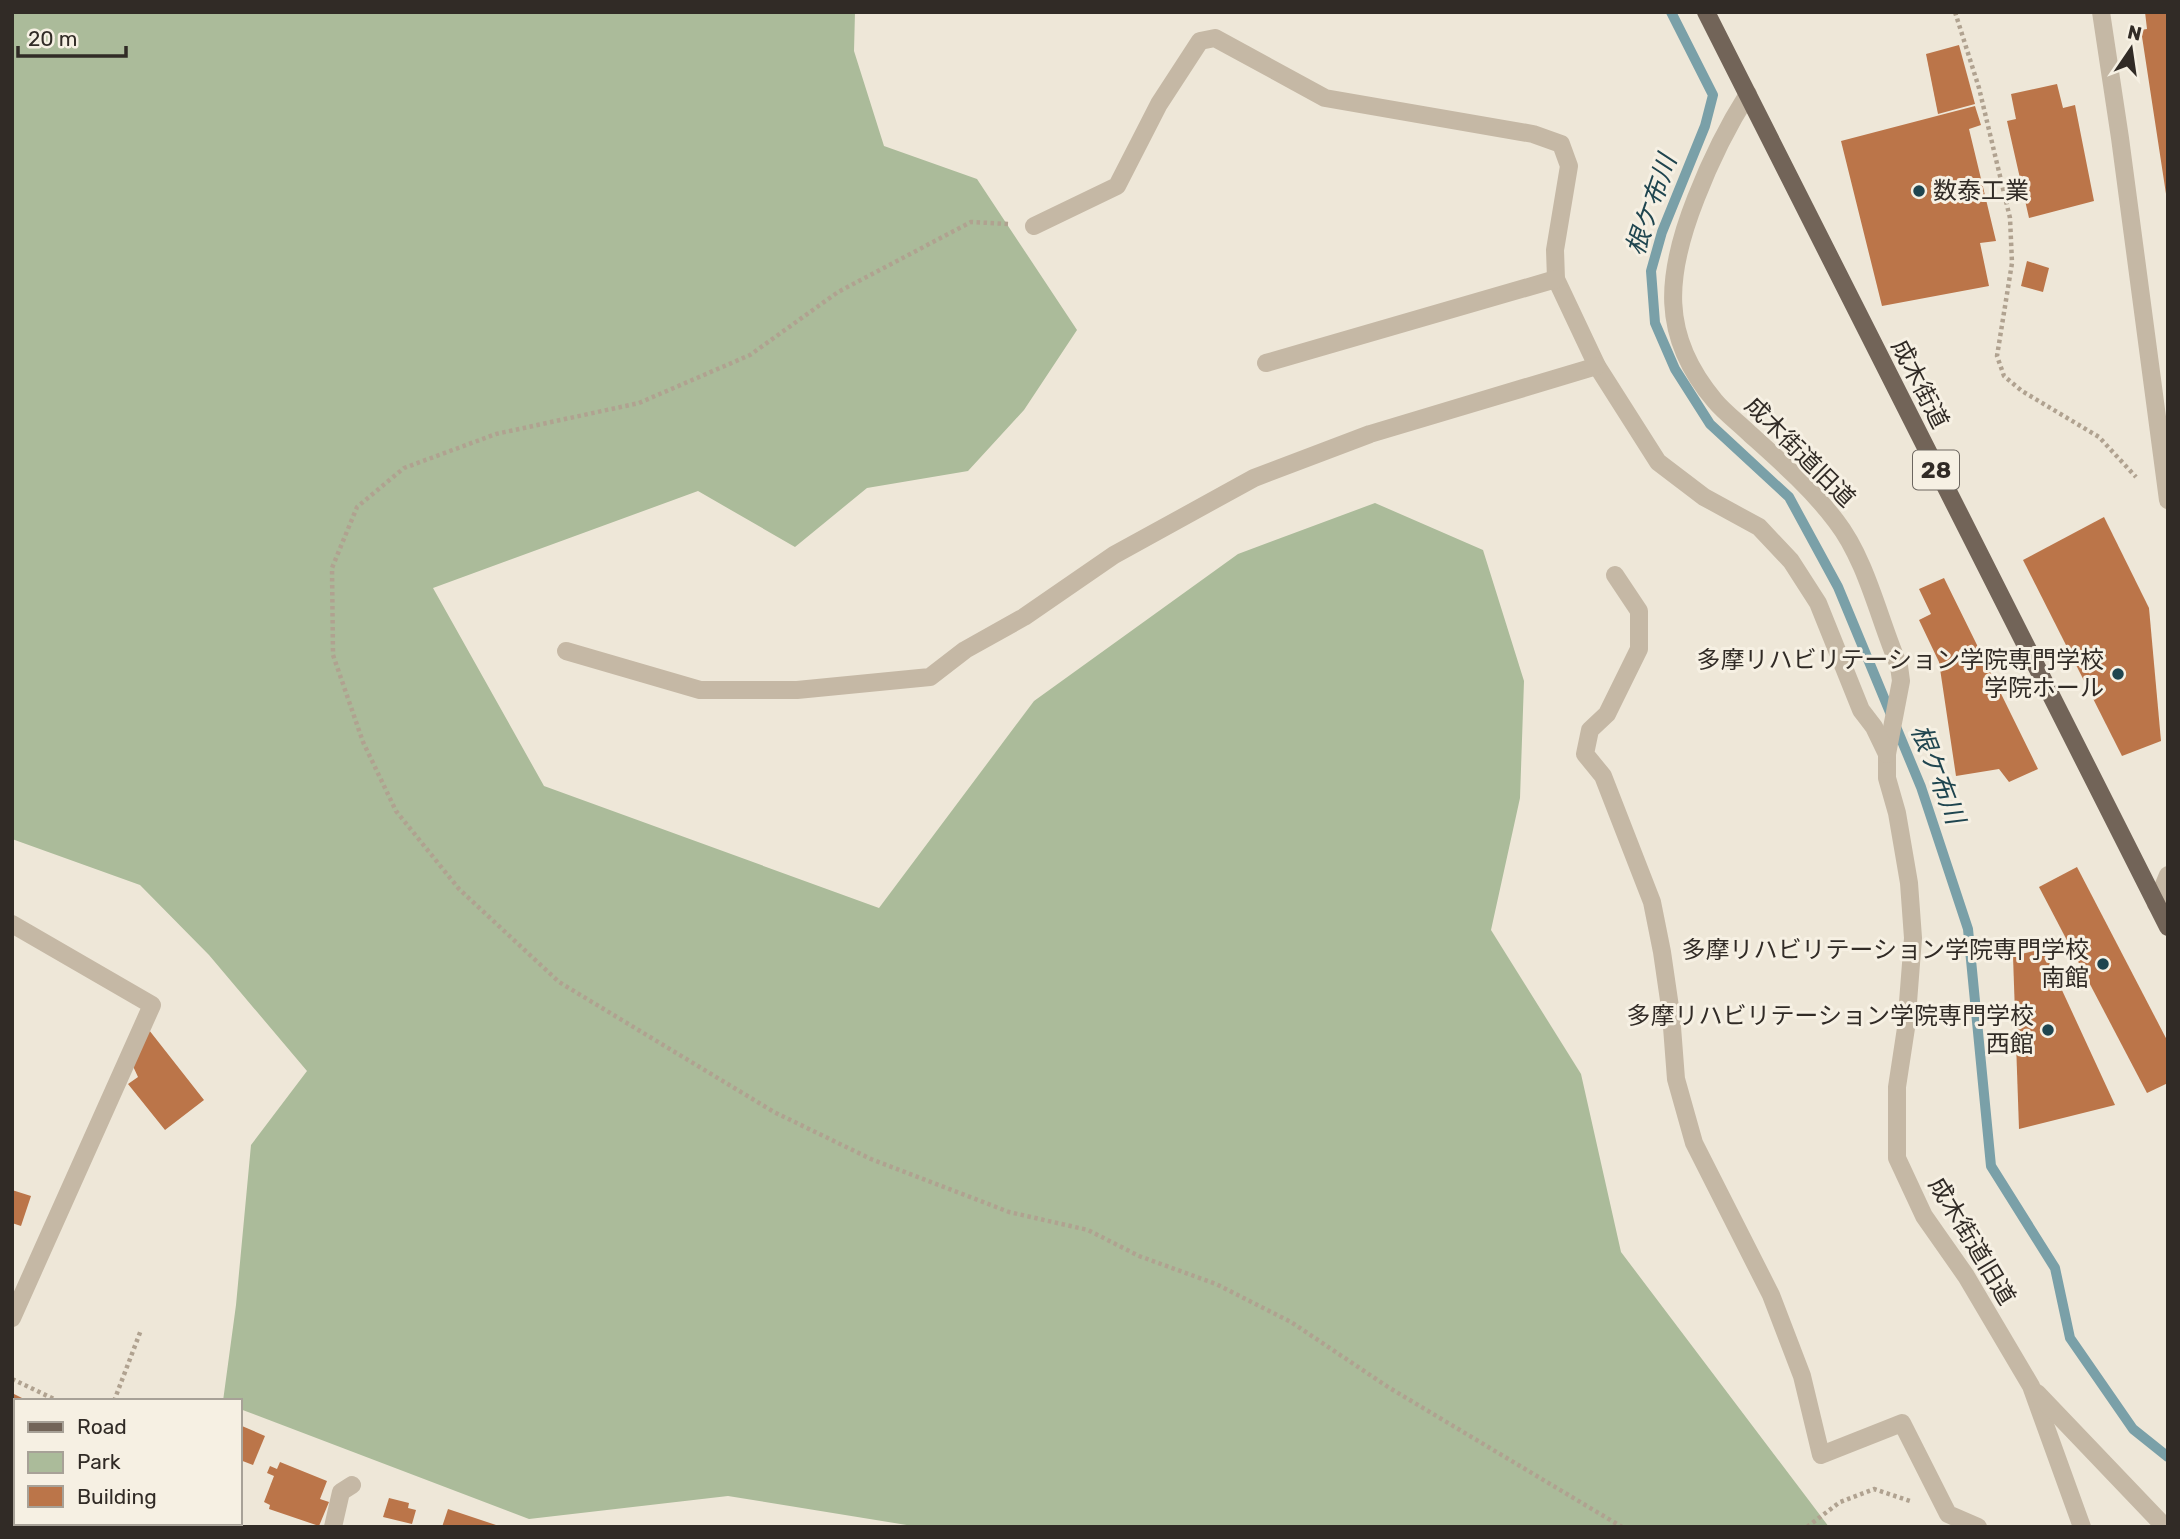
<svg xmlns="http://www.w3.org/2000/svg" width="2180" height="1539" font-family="Rubik,'Noto Sans JP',sans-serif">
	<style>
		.green { fill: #abbb9a }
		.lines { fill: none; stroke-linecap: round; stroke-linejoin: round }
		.stream { stroke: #7aa0a8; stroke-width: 10 }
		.building { fill: #bb7549 }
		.path { stroke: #b0a290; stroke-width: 4.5; stroke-dasharray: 3.5 3.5; stroke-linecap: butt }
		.minor { stroke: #c5b8a5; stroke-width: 18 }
		.major { stroke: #726458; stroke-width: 18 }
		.poi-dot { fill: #1f454f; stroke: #f6f0e3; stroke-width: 2.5 }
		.labels { text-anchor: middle; stroke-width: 6; stroke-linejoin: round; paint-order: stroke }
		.shield { fill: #f6f0e3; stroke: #6c665f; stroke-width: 2 }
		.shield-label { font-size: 23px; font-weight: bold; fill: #312b26 }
		.poi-label { font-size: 24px; fill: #312b26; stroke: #f6f0e3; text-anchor: end }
		.street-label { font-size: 24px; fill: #312b26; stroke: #f6f0e3 }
		.water-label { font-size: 26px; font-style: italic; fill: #1f454f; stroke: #f6f0e3 }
	</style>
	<rect width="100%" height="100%" fill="#eee7d8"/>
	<polygon class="green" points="12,12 855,12 854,51 884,146 977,179 1077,330 1024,410 968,471 867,488 795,547 698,491 433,588 544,786 879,908 1034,701 1238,554 1375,503 1483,550 1524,681 1520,798 1491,930 1581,1074 1621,1252 1829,1527 919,1527 728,1496 529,1519 240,1409 240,1401 223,1401 236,1305 251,1145 307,1071 209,955 140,885 12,839"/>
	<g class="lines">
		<polyline class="stream" points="1671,12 1713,95 1705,126 1662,232 1651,271 1655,323 1675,369 1710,424 1789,497 1838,587 1921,787 1968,929 1991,1166 2055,1268 2070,1338 2133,1429 2168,1457"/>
	</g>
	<g class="building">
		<polygon points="2145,12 2168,12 2168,207 2141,30 2147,29"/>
		<polygon points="1959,45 1975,104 1938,114 1926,54"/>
		<polygon points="2057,84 2063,108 2075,105 2094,201 2029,218 2007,121 2016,119 2011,94"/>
		<polygon points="1975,106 1981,125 1969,129 1996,241 1980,243 1989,286 1882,306 1841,141"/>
		<polygon points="2027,261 2049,268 2043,292 2021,286"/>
		<polygon points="2104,517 2149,608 2161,741 2122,756 2023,560"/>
		<polygon points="1944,578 2038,769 2009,782 1999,769 1956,776 1939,662 1919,620 1931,614 1919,589"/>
		<polygon points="2077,867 2168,1042 2168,1083 2147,1093 2039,887"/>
		<polygon points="2043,949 2115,1105 2019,1129 2013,956"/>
		<polygon points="149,1030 204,1100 165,1130 128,1084 138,1077 132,1064"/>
		<polygon points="12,1190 31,1196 21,1226 12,1223"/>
		<polygon points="12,1393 28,1401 16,1401 16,1433 12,1431"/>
		<polygon points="242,1426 265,1436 253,1465 240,1460 240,1433"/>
		<polygon points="280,1462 327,1481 320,1499 329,1502 319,1526 269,1509 270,1505 264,1502 274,1476 267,1473 270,1466 277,1469"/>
		<polygon points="12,1472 16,1474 14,1527 12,1527"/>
		<polygon points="389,1498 409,1503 408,1508 416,1510 412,1524 383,1517"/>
		<polygon points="448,1509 499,1526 499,1527 442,1527"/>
		<polygon points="32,1523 70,1523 69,1527 31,1527"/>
		<polygon points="156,1523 217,1523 216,1527 155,1527"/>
	</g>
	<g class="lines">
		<g class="path">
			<polyline points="1955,12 1979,88 2010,218 2012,263 1997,356 2004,376 2022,391 2099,437 2136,477"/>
			<polyline points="1008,224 971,222 838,292 750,355 639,403 496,434 404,468 357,507 332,568 333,655 363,742 396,811 459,889 559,982 774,1112 871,1159 1009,1212 1088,1230 1139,1256 1216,1284 1291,1322 1388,1387 1622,1527"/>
			<polyline points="12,1379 58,1401"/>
			<polyline points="114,1401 141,1330"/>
			<polyline points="1807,1527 1840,1502 1874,1489 1910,1501"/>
		</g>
		<g class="minor">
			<polyline points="2101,12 2120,138 2168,500"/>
			<path d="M1748,94C1727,127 1710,162 1696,198C1666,274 1659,335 1715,401C1725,413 1739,423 1750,434C1780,461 1811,488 1836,521C1867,561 1879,620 1899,666L1901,681L1887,754V778L1897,813L1909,883L1913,938L1906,1028L1897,1087V1158L1924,1216L1966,1276L2031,1386L2082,1527"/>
			<polyline points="1034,226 1117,186 1159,104 1200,41 1215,38 1325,98 1533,134 1561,144 1569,166 1555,250 1556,279 1597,366 1658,462 1704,497 1759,527 1791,561 1818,603 1861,710 1874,727 1887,754"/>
			<polyline points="1266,363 1556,279"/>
			<polyline points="1615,575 1639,611 1639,649 1607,714 1590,730 1585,754 1603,776 1652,902 1662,952 1671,1014 1676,1079 1694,1143 1771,1295 1802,1376 1821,1455 1902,1423 1948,1514 1978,1527"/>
			<polyline points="566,651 700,690 797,690 930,677 965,650 1024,617 1114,555 1254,478 1370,434 1597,366"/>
			<polyline points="2156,904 2168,875"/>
			<polyline points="12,924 152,1005 12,1318"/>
			<polyline points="2037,1393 2165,1527"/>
			<polyline points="12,1457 16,1458"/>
			<polyline points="226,1527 227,1523"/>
			<polyline points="333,1527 341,1492 352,1485"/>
		</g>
		<polyline class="major" points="1706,12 2168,927"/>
	</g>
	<g class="poi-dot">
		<circle cx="1919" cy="191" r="7"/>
		<circle cx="2118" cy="674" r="7"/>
		<circle cx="2103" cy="964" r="7"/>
		<circle cx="2048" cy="1030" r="7"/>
	</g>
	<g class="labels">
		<rect class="shield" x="1913" y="450.5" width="46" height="39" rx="5"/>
		<g class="shield-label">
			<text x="1936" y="478">28</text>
		</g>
		<g class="poi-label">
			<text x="1933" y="199" text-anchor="start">数泰工業</text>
			<text x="2104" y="668">多摩リハビリテーション学院専門学校<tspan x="2104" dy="28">学院ホール</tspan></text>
			<text x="2089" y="958">多摩リハビリテーション学院専門学校<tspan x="2089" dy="28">南館</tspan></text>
			<text x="2034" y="1024">多摩リハビリテーション学院専門学校<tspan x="2034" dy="28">西館</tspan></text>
		</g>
		<g class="street-label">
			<text transform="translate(1920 384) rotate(63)" y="8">成木街道</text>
			<text transform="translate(1800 452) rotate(45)" y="8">成木街道旧道</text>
			<text transform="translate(1972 1241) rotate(59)" y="8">成木街道旧道</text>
		</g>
		<g class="water-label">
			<text transform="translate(1651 205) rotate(-71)" y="9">根ケ布川</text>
			<text transform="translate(1938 774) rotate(69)" y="9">根ケ布川</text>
		</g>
	</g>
	<rect width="2180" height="1539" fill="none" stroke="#312b26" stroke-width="28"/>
	<rect x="14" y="1399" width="228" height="126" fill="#f6f0e3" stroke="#a7a197" stroke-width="2"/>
	<rect x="28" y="1422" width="35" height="10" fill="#726458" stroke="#a7a197" stroke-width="2"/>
	<text x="77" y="1434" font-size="21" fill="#312b26">Road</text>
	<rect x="28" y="1452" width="35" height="21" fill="#abbb9a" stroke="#a7a197" stroke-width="2"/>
	<text x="77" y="1469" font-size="21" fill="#312b26">Park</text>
	<rect x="28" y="1486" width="35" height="21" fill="#bb7549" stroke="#a7a197" stroke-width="2"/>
	<text x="77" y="1504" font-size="21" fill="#312b26">Building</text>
	<g transform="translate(2131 49) rotate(13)" stroke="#f6f0e3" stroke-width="5" paint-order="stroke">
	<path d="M0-5L12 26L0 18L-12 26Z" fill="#312b26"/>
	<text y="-10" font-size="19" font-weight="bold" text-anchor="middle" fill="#312b26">N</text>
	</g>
	<path d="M18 46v10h108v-10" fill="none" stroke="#312b26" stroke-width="3.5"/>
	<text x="28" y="46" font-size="21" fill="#312b26" stroke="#f6f0e3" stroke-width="5" paint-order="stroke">20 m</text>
</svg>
